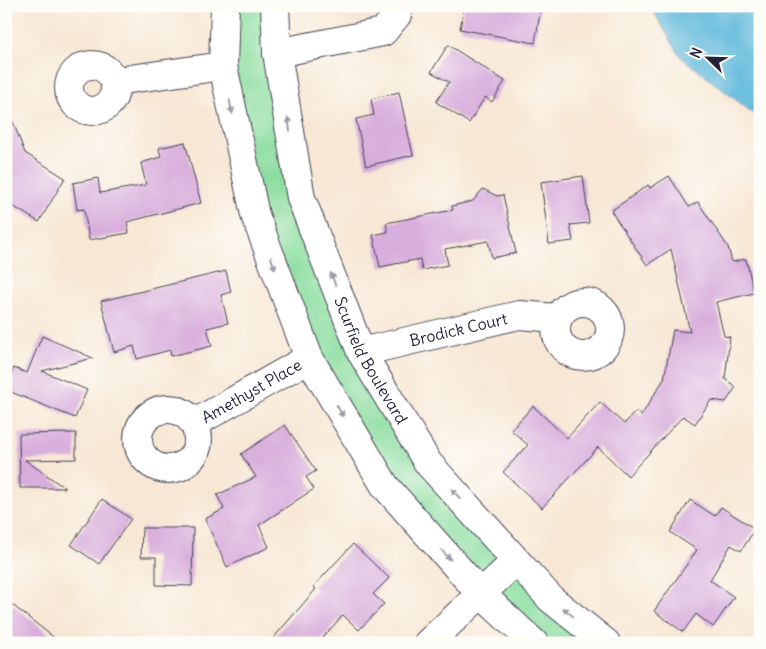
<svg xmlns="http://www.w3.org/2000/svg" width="766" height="649" font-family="Delius,sans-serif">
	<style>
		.green { fill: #89dd9f; stroke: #56806d }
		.water { fill: #5db8db; stroke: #406d8b }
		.building { fill: #d8aedc }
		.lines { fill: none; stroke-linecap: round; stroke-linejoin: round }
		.minor-casing { stroke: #424052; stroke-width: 30 }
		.minor { stroke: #fff; stroke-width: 28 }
		.oneway { fill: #9c9ca7 }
		.labels { text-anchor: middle; stroke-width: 5; stroke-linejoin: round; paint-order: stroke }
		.street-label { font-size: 16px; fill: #22223b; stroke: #fdfcf7 }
	</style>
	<rect width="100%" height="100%" fill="#fdfcf7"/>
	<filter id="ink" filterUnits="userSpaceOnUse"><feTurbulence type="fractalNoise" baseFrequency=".02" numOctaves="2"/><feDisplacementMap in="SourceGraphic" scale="10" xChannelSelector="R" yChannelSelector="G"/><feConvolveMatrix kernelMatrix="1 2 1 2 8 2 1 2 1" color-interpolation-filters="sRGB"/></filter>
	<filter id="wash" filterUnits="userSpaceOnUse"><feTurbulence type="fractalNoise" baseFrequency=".0096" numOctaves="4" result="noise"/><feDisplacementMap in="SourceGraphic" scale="20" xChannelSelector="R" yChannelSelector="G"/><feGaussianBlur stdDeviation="1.12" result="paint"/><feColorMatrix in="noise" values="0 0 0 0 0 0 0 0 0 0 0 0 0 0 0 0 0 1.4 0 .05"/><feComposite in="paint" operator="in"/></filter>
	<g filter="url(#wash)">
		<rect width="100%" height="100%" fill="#f7e7d4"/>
		<polygon class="green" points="225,6 275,6 301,198 428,463 606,643 534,643 385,486 255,215"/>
		<polygon class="water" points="654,6 760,6 760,120 749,110 681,57 655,14"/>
		<g id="blocks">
			<g class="building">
				<polygon points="464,6 541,6 535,43 460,29"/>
				<polygon points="448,45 505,81 492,102 485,97 469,123 436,102 449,82 431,72"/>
				<polygon points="399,92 413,155 366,166 356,119 374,115 371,99"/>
				<polygon points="6,109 8,109 25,153 65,178 39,222 6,202"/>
				<polygon points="185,142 201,203 127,222 129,233 89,240 84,209 77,210 73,183 98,178 100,193 146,185 141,163 161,157 159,148"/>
				<polygon points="583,176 589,223 570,225 573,241 549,244 541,182"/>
				<polygon points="669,176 689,207 698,202 728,247 732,262 746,259 754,293 716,302 724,336 730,337 725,379 736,387 726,402 711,400 695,424 683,416 628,476 598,447 542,508 503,472 528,445 511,430 533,406 567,438 600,402 624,424 636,411 641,416 664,379 673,330 690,332 671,249 647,265 611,211 648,185 650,188"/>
				<polygon points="483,189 497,196 503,195 516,253 492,258 488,241 445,249 448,265 422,270 420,259 380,267 373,235 388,232 386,223 453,210 452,206 473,201"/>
				<polygon points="226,271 231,292 221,295 228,323 207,328 212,346 171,356 170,350 137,359 134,346 114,352 101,301"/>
				<polygon points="42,336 93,358 42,371 87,390 75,418 6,390 6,386 14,368 27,373"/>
				<polygon points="285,425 316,471 306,477 314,489 259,525 269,547 227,567 205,519 224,509 217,495 256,477 241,454"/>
				<polygon points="76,433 76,459 25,460 65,488 20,488 19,434"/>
				<polygon points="102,499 131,519 99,564 71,545"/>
				<polygon points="690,500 715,516 721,507 755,529 741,551 731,545 710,580 734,597 713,627 696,614 683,632 654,611 697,550 670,532"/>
				<polygon points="142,528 193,528 192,586 156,585 156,557 141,557"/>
				<polygon points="353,544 389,578 373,594 384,604 359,630 343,615 318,643 269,643 316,589 313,587"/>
				<polygon points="6,600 61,643 6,643"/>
			</g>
		</g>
	</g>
	<g filter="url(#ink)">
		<use href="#blocks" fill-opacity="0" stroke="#424052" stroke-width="1"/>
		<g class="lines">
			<defs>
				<g id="minor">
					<polyline points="225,6 223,66 255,215 309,358 385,486 480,593 534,643"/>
					<path id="s1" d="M275,6L277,53L301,198L361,352L428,463L551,599L606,643"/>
					<polyline points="277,53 383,32 397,15 395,6"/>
					<circle cx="92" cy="88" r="23"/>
					<polyline points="115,81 223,66"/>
					<circle cx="583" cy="329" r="27"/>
					<path id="s2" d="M361,352L519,315L557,318"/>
					<circle cx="168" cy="439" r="30"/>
					<path id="s3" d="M195,423L309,358"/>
					<polyline points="428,643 516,561"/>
				</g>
			</defs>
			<use href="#minor" class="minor-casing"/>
			<use href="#minor" class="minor"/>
		</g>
		<defs><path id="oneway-solid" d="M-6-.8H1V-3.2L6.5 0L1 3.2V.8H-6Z" transform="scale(1.25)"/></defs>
		<g class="oneway">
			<use href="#oneway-solid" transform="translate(231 107) rotate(78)"/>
			<use href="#oneway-solid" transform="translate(289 124) rotate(-99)"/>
			<use href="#oneway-solid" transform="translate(273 263) rotate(69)"/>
			<use href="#oneway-solid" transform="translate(333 279) rotate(-111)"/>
			<use href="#oneway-solid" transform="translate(340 411) rotate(59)"/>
			<use href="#oneway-solid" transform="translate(456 494) rotate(-132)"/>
			<use href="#oneway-solid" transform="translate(446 555) rotate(48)"/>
			<use href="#oneway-solid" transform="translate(568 612) rotate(-141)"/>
		</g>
	</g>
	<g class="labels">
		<g class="street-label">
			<text dy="6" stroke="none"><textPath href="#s2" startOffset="100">Brodick Court</textPath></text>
			<text dy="6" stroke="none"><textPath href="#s1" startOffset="371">Scurfield Boulevard</textPath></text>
			<text dy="6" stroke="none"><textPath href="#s3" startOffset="65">Amethyst Place</textPath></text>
		</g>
	</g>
	<rect width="766" height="649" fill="none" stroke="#fdfcf7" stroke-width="25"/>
	<g transform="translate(708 58) rotate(293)" stroke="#fdfcf7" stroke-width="4" paint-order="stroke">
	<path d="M0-4L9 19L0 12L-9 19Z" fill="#22223b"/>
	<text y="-8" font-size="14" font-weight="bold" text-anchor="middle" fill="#22223b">N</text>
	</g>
</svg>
